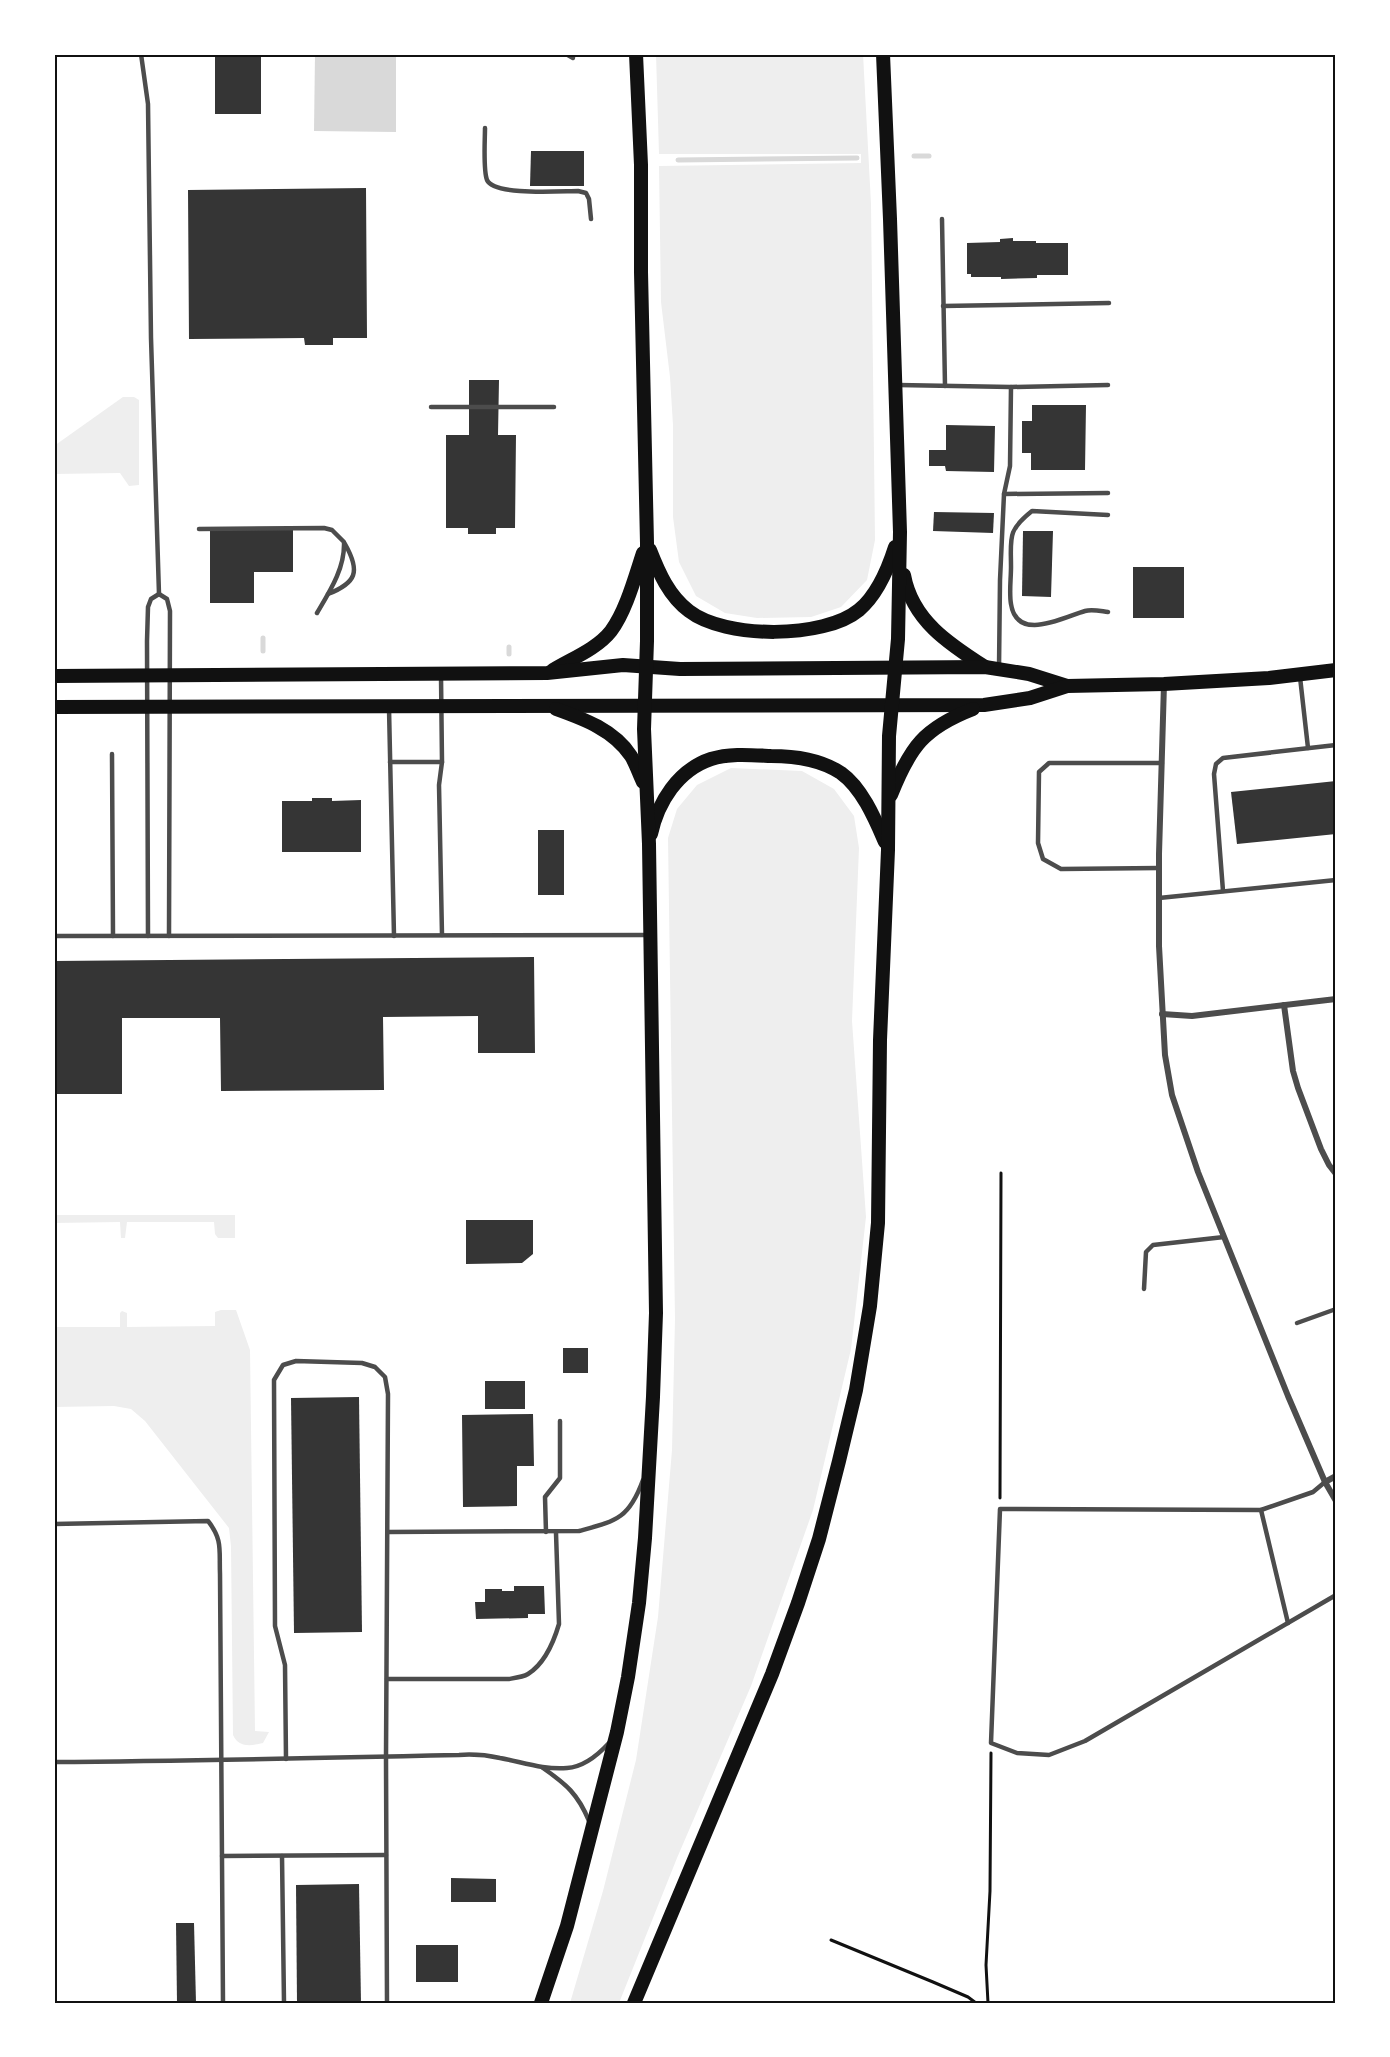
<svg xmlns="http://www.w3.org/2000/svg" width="1390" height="2057" font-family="'Titillium Web',sans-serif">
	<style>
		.green { fill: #eee }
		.water { fill: #d9d9d9 }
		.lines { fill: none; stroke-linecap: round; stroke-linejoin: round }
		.stream { stroke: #d9d9d9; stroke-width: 5 }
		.building { fill: #353535 }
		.path { stroke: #111; stroke-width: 3 }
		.service { stroke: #4c4c4c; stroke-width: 4.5 }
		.minor { stroke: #4c4c4c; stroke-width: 6 }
		.primary { stroke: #111; stroke-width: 14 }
		.neatline { fill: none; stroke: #111; stroke-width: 2 }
	</style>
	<rect width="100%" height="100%" fill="#fff"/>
	<g class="green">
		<polygon points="656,54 863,54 871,204 875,540 867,580 841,607 811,617 757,618 725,613 696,596 679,562 673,517 673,425 670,377 661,302 659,166 861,163 861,154 659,154"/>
		<polygon points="123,397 134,397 139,400 139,485 129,486 120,473 54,474 54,446"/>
		<polygon points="731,768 802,771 834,789 854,816 859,848 852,1021 866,1217 851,1349 813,1510 751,1686 677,1858 619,2003 570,2003 603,1891 636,1760 658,1617 672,1450 675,1319 668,838 677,809 697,785"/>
		<polygon points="54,1215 235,1215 235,1238 218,1238 215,1234 214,1222 127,1222 125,1238 121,1238 120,1222 54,1223"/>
		<path d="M221,1310H236L250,1350L255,1731L269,1732L263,1743C251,1746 239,1748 233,1735L231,1546L229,1528L145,1421L131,1409L114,1406L54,1407V1327H120V1313L122,1311L127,1313V1327L215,1326V1312Z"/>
	</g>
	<polygon class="water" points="315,54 396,54 396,132 314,131"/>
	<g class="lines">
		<g class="stream">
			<polyline points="914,156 929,156"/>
			<polyline points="678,160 857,158"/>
			<polyline points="263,638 263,651"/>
			<polyline points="509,647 509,654"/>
		</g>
	</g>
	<g class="building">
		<rect x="215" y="54" width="46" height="60"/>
		<polygon points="531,151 584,151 584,186 530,186"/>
		<polygon points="366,188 367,338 333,338 333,345 305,345 304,338 189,339 188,190"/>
		<polygon points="1013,238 1013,241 1036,241 1036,243 1068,243 1068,275 1037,275 1037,278 1001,279 1001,277 971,277 971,274 967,274 967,243 1000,242 1000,239"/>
		<polygon points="469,380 499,380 498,435 516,435 515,528 496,528 496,534 468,534 468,528 446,528 446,435 469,435"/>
		<polygon points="1032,405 1086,405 1085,470 1031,470 1031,453 1022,453 1022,421 1032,421"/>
		<polygon points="946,425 995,426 994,472 946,471 945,466 929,466 929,450 946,450"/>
		<polygon points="934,512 994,513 993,533 933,531"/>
		<polygon points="210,529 293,529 293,572 254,572 254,603 210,603"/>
		<polygon points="1023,531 1053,531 1051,597 1022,596"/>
		<rect x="1133" y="567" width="51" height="51"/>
		<polygon points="1336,781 1336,834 1237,844 1231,792"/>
		<polygon points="312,798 332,798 332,801 361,800 361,852 282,852 282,801 312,801"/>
		<rect x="538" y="830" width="26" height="65"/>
		<polygon points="534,957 535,1053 478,1053 478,1016 383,1017 384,1090 221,1091 220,1018 122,1018 122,1094 54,1094 54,961"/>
		<polygon points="466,1220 533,1220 533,1254 522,1263 466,1264"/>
		<rect x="563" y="1348" width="25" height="25"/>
		<rect x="485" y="1381" width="40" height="28"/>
		<polygon points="359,1397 362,1632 294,1633 291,1398"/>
		<polygon points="533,1414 534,1466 517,1466 517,1506 463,1507 462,1415"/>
		<polygon points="514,1586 544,1586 545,1614 528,1614 528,1618 476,1619 475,1602 485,1602 485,1589 502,1589 502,1591 514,1591"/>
		<polygon points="451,1878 496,1879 496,1902 451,1902"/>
		<polygon points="359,1884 361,2003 297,2003 296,1885"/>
		<polygon points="176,1923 194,1923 196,2003 177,2003"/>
		<rect x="416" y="1945" width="42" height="37"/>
	</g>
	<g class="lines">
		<g class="path">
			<polyline points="1000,1498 1001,1173"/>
			<polyline points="831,1940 933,1982 968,1997 976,2003"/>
			<polyline points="988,2003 986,1965 990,1891 991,1753"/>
		</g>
		<g class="service">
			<polyline points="141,54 148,104 151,338 159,594"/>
			<polyline points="566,54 573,58"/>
			<path d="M485,128C485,139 483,170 487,180C494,196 561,191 578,191L586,193L589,199L591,219"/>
			<polyline points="942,219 945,386"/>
			<polyline points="943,306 1109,303"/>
			<polyline points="898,385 1011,387 1108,385"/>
			<polyline points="431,407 554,407"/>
			<polyline points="1004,494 1108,493"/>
			<path d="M199,529L324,528L332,530L344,542C345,568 330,591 317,613"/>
			<polyline points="159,594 167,599 170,611 169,936"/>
			<path d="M328,594C356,583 361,572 345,544"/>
			<path d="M1108,612C1100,611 1092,609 1085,611C1064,617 1017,643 1011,604C1009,593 1011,579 1011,567C1011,537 1007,531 1032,511L1108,515"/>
			<polyline points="999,668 1000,580 1004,494 1010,466 1011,387"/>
			<polyline points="441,676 442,762 439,785 442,935"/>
			<polyline points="1300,677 1308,748"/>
			<polyline points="389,708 394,936"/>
			<polyline points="112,754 113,936"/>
			<polyline points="390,762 442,762"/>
			<polyline points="1159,868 1061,869 1043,859 1038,843 1039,772 1049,763 1162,763"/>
			<polyline points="1223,891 1214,774 1216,764 1223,758 1336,745"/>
			<polyline points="1159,898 1336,880"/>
			<polyline points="54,936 648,935"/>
			<polyline points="148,936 147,641 148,607 151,599 159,594"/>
			<polyline points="1144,1289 1146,1252 1153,1245 1224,1237"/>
			<polyline points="1297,1323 1336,1309"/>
			<polyline points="1325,1482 1313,1492 1261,1510 1000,1509 991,1743 1017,1753 1049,1755 1085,1741 1336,1595"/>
			<polyline points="1261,1510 1288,1623"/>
			<path d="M54,1524L208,1521C223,1540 219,1550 220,1574L223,2003"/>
			<path d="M388,1532L579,1531C616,1521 629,1519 643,1480"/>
			<polyline points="546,1532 545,1497 560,1478 560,1421"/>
			<path d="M387,1679H509C515,1678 523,1677 528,1674C544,1664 554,1641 559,1624L556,1533"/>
			<polyline points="286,1759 285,1665 275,1626 274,1380 283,1365 296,1361 362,1363 375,1367 385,1377 388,1394 386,1758 387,2003"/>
			<path d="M54,1762C189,1761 324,1758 459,1755C472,1754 486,1755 500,1758C522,1762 544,1770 567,1768C583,1767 598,1755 609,1743"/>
			<path d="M543,1768C566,1784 578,1794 589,1821"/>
			<polyline points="222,1856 386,1855"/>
			<polyline points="282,1856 284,2003"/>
		</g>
		<g class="minor">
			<polyline points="1164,684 1159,854 1159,946 1165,1055 1172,1095 1198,1172 1288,1396 1325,1482 1336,1501"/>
			<polyline points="1284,1005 1293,1071 1298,1088 1321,1149 1329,1165 1336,1174"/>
			<polyline points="1162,1014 1192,1016 1336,999"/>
			<polyline points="1325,1482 1336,1476"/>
		</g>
		<g class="primary">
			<path d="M650,550C659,573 669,596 689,611C725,639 824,639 859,610C877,595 888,569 895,547"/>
			<path d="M904,575C912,620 949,644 985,667"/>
			<path d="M553,670C571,659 597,649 611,631C626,611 635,577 643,553"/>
			<polyline points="54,676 547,673 623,665 680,669 985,667 1029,674 1067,686"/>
			<polyline points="54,707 984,705 1030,698 1067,686 1164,684 1269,678 1336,670"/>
			<path d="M556,709C584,719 614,730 631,756C636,764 639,774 643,782"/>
			<path d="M891,795C910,747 924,728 973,709"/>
			<path d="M651,834C658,802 678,770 711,759C730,753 751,755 771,756C795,756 820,759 841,773C862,788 875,819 885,842"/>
			<polyline points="541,2003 567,1926 617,1732 628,1677 639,1603 645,1538 653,1397 656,1313 654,1183 649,844 644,729 647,641 647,543 641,272 641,165 636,54"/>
			<polyline points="634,2003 772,1674 798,1603 819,1539 839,1461 856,1390 870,1306 878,1223 880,1040 888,850 889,736 898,639 900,532 890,219 883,54"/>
		</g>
	</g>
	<rect width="1390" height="2057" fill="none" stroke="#ffffff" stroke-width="111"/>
	<rect x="56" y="56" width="1278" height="1946" class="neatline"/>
</svg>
